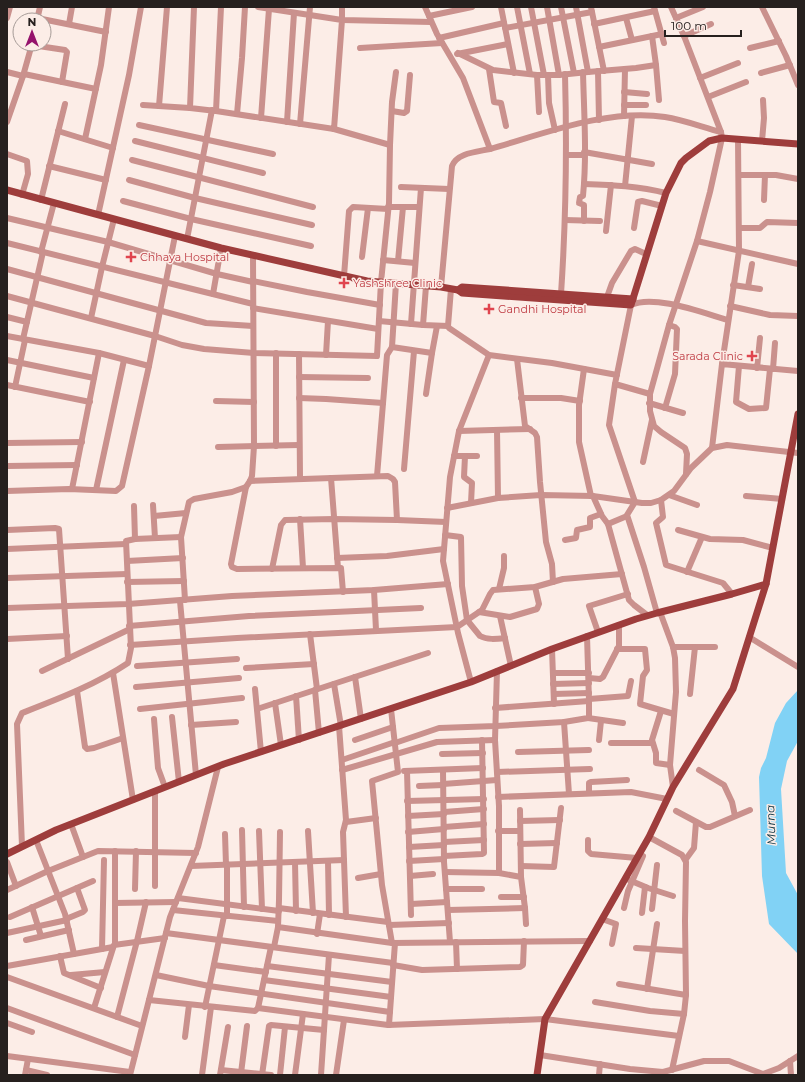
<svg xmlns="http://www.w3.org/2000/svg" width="805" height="1082" font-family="Montserrat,sans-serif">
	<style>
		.water { fill: #81d2f5 }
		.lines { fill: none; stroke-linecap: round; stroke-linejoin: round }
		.minor { stroke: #ca918d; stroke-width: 6 }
		.major { stroke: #9e3d3c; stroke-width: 7 }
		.health-dot { fill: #e0444e; stroke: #fcede7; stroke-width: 1.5 }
		.labels { text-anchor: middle; stroke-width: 3; stroke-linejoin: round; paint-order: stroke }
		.health-label { font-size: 11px; fill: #be3a42; stroke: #fcede7; text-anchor: start }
		.water-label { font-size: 12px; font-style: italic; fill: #0c3341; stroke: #fcede7 }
	</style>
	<rect width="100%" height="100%" fill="#fcede7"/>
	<polygon class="water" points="798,690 798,741 787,761 781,789 786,873 798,895 798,954 769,924 762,876 759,777 761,768 766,758 775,723 786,703"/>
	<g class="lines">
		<g class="minor">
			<polyline points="194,7 190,108 216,111 334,129 342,20 258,7"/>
			<polyline points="342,7 342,20 431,22"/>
			<path d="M425,7L437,34L463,78L490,149C543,134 609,108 665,117C684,120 702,127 721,132"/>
			<polyline points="501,7 514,73"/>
			<polyline points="517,7 530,74"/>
			<polyline points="531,7 544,75"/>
			<polyline points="547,7 559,75"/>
			<polyline points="561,7 574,73"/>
			<polyline points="591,7 604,71"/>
			<polyline points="654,7 664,43"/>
			<polyline points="671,7 684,36 721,132 722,138 710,192 697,241 669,325 650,394 650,411 654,426 661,432 685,448 687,454 686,474"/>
			<polyline points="762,7 786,56 798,85"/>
			<polyline points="429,16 472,7"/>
			<polyline points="7,18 10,7"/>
			<polyline points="37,18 106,32"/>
			<polyline points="626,18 632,40"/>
			<polyline points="676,18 703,7"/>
			<polyline points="37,20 40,7"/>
			<polyline points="69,24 72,7"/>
			<polyline points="594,24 655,11"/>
			<polyline points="505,28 592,12"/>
			<polyline points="652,36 656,65 659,100"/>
			<polyline points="684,36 711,24"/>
			<polyline points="439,38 504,23"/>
			<polyline points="32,45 65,50 67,52 62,82"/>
			<polyline points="599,47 662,34"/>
			<polyline points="360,48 442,43"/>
			<polyline points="750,48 779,41"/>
			<polyline points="458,53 493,70 537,75 559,75 588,72 576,7"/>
			<polyline points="457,54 508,44"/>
			<polyline points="489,69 494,102 501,103 506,126"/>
			<polyline points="598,71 599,120"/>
			<polyline points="7,72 23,76 7,122"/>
			<path d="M583,72C584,113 587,155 583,196L580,197L579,203L584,205V221"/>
			<polyline points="588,72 636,68 656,65"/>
			<polyline points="761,73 790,65"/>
			<polyline points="24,74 96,89"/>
			<polyline points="537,75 539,112"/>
			<polyline points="548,75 549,103 555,130"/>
			<polyline points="23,76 32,44"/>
			<polyline points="700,78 738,63"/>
			<polyline points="624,92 647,94"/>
			<polyline points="708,97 746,82"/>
			<polyline points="143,105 190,108"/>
			<polyline points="624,105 646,105"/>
			<polyline points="159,106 167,7"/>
			<polyline points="216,111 221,7"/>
			<polyline points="392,111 404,113 407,111 410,75"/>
			<polyline points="237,114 242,58 245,7"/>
			<polyline points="624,116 625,69"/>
			<polyline points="261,118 269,9"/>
			<polyline points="287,122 294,13"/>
			<polyline points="300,124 310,7"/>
			<polyline points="139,125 273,154"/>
			<polyline points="334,129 390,145"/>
			<polyline points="58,131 113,148"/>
			<polyline points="85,139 101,65 109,7"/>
			<polyline points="135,141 263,173"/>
			<polyline points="762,141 764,118 763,100"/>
			<polyline points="584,152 652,164"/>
			<polyline points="7,154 27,161 28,174 22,195"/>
			<polyline points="566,155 584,155"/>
			<polyline points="132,160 313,207"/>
			<polyline points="49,166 106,180"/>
			<polyline points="739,175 776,175 798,179"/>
			<polyline points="129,180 195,198 312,225"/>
			<path d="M584,184C612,185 639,186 666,193"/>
			<polyline points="625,186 632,116"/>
			<polyline points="401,187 449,189"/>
			<polyline points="41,200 65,104"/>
			<polyline points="764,200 765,175"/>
			<polyline points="123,201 191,219 311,246"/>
			<polyline points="388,207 419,207"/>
			<polyline points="98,215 129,75 141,7"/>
			<polyline points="7,218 108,242 217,274 253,282"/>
			<polyline points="565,220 600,221"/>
			<polyline points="634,228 638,202 642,201 662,206"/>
			<polyline points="739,228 760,228 767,222 798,223"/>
			<polyline points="606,231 611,185"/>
			<polyline points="187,239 212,110"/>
			<polyline points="697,241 798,264"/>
			<polyline points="7,243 253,304"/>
			<polyline points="41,252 54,203"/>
			<polyline points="253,256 254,446 252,476 250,481 246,487 231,564 232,567 237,569 341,568 343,592"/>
			<polyline points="362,257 368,208"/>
			<polyline points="383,260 415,263"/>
			<polyline points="398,261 403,207"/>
			<polyline points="7,269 206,323 253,326"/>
			<polyline points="344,276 349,211 353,207 388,209"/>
			<polyline points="253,281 307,292 380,305"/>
			<polyline points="396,283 392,347 432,353"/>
			<polyline points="733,285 760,289"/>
			<path d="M441,287L452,166C457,153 476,152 490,149"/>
			<polyline points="748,287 752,264"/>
			<polyline points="451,289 448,326 449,328 489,355 552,363 617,375"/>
			<polyline points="213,294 221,248"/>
			<path d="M561,294C566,220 567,147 565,74"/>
			<polyline points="7,296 155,336 182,345 204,349 254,353 377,356 381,282 389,203 390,145 392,102 396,72"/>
			<polyline points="607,297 612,283 631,251 635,249 646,254"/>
			<polyline points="730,306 770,315 798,316"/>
			<polyline points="253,308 378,329"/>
			<polyline points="7,317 27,322"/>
			<polyline points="91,318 102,267 114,219"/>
			<polyline points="379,321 423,325 448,326"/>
			<polyline points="411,324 421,188"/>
			<polyline points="423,325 426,286"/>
			<polyline points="7,336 99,353 149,366"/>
			<polyline points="23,339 43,252"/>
			<polyline points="276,353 276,446"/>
			<polyline points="299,354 300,478"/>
			<polyline points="326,355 328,321"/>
			<polyline points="517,359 525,426 535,433 537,437 540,482 546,542 552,564 553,582"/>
			<polyline points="7,360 94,378"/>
			<polyline points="722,364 739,251 738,139"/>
			<polyline points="739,366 736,402 749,409 766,408 770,369"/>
			<polyline points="757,368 760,338"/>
			<polyline points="584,369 579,405 579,442 591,496"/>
			<polyline points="773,369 775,343"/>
			<polyline points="299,377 368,378"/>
			<polyline points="615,384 609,425 635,502 627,515 644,567 657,613"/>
			<polyline points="7,385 90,402"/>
			<polyline points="15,387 25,340"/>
			<polyline points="426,394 432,353 437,326"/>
			<path d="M650,394L615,384L631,305C654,294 703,313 728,320"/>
			<polyline points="299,398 326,399 383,403"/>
			<polyline points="521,398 561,398 580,401"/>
			<polyline points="216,401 254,402"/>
			<polyline points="649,403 683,413"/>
			<polyline points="665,408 675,374 677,329 675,327 669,325"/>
			<polyline points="497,430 498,498"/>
			<polyline points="459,431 530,429"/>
			<polyline points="7,443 82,442"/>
			<polyline points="218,447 299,445"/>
			<polyline points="712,448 722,364 798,371"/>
			<polyline points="454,456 477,456"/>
			<polyline points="465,456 464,477 472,483 471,503"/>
			<polyline points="643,462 652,420"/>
			<polyline points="7,466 77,465"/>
			<polyline points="404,469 414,351"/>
			<polyline points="377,476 387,355 392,347"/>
			<polyline points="331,478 338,568"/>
			<polyline points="250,481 388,476 393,479 395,482 397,520 334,519 285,520 281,525 272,569"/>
			<polyline points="72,489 99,353"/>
			<polyline points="96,490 124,360"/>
			<polyline points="7,491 69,489 116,491 122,486 149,366 175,236"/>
			<polyline points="669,495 697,505"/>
			<polyline points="593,496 602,516 608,524 629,600 634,605 647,615"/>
			<polyline points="746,496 782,499"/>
			<polyline points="661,500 663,517 656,523 666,565 723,583 732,594"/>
			<polyline points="153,505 155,538"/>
			<polyline points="134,506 135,539"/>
			<polyline points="447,508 498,498 541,495 593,496 642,503 651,503 661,500 674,491 691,468 712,448 727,445 798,453"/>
			<polyline points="154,516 186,513"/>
			<polyline points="300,519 303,568"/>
			<polyline points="397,520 446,522"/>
			<polyline points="608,524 627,516"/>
			<polyline points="7,530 55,528 59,529 68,659"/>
			<polyline points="678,530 710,539 743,540 773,548"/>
			<path d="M445,535L461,537L462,586L467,620L480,636C487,640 496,639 505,638"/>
			<polyline points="565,540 576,538 577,530 590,527 590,518 601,514"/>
			<polyline points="7,549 126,544"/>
			<polyline points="337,558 387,556 444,549"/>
			<polyline points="127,561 183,558"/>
			<polyline points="687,572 702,537"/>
			<polyline points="7,578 127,574"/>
			<polyline points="127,582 184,581"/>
			<polyline points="499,589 504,568 504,556"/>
			<polyline points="374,590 376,630"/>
			<polyline points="185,600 181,537 189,502 194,499 232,492 246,487"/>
			<polyline points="180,601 196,775"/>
			<polyline points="7,608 128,604 232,596 374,590 448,584"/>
			<polyline points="479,612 510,617 537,609 539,604 535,587"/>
			<polyline points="660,612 673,647 675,658 676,692 670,765 673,787"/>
			<polyline points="500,616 511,666"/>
			<polyline points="129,626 249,616 421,608"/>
			<polyline points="598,632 589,606 628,594"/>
			<polyline points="310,634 317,689"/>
			<polyline points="749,637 798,667"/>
			<polyline points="7,639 67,636"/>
			<polyline points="130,645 237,638 457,627 482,610 490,594 493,590 535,587 563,579 622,574"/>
			<polyline points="673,647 715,647"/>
			<polyline points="552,649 554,704"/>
			<polyline points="617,649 645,649 647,670 643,676 640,704 674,714"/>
			<polyline points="137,666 237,659"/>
			<polyline points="246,668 314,664"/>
			<polyline points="42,671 130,629"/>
			<polyline points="497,671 495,740 499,806 499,873 521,877 525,908 526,924"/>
			<polyline points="113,673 133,800"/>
			<polyline points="553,673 589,673"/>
			<polyline points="355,677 361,719"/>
			<polyline points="589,678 600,679 603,677 619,646 619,625"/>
			<polyline points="471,682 458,633 443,561 450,477 459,431 489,355"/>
			<polyline points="334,684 341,726"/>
			<polyline points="553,684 589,683"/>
			<polyline points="136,687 239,678"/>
			<polyline points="255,689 261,752"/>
			<polyline points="315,690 319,733"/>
			<polyline points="77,691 85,747 87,749 94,748 123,738"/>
			<polyline points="554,694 589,693"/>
			<polyline points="690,694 695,647"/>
			<polyline points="296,696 299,740"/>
			<polyline points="589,699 628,696 631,681"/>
			<polyline points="275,703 281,745"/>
			<polyline points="495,708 589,701"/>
			<polyline points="140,709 242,698"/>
			<polyline points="257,709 428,653"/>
			<polyline points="391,709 398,772 372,781 382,885 392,943 590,941"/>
			<polyline points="661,711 652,740 656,753 656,763 670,765"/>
			<polyline points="172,717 179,782"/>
			<polyline points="588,718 623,723"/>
			<polyline points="154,719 158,768 165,787"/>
			<polyline points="564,722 569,794"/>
			<polyline points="191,725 236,722"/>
			<polyline points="339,726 346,820 343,832 346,917"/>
			<polyline points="355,740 393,727"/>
			<polyline points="599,740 601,721"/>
			<polyline points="395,743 439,728 496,726 564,722 588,718 589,716 589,701 587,636"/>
			<polyline points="611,743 652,743"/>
			<polyline points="518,752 589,750"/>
			<polyline points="442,754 483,753"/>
			<polyline points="342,760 395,742"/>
			<polyline points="342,770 437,742 495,740"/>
			<polyline points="443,770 444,862 450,942"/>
			<polyline points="699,770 724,785 732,802 735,816"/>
			<polyline points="404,771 483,768"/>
			<polyline points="407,771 411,915"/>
			<polyline points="497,772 590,769"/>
			<polyline points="443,784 497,780"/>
			<polyline points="419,786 443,785"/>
			<polyline points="155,791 155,886"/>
			<polyline points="589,793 589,783 591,782 627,780"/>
			<polyline points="498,797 631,792 667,799"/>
			<polyline points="407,801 484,799"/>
			<polyline points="520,810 521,877"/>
			<polyline points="676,811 706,827 710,827 750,810"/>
			<polyline points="444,812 484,809"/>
			<polyline points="408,816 444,814"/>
			<polyline points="520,821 560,820"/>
			<polyline points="346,822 376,818"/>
			<polyline points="71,824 83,857"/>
			<polyline points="444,827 484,824"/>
			<polyline points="242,830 244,907"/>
			<polyline points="259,831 262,909"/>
			<polyline points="308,831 313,913"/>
			<polyline points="498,831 520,831"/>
			<polyline points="280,832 279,900 278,927 392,943"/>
			<polyline points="408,832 444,829"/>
			<polyline points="225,834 226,865"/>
			<polyline points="649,837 682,855 686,862 685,921 686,995 684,1014 672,1070"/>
			<polyline points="36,840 65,914 74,954"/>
			<polyline points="588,840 588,851 591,854 637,858"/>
			<polyline points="444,842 484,840"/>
			<polyline points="520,844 557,843"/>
			<path d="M22,846L17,724L22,713C58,699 95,685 128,663L131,648L126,541L135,539L181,537"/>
			<polyline points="409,847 444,845"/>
			<polyline points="444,856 482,854 484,853 482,740"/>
			<polyline points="686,859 694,848 696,822"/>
			<polyline points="328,861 329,915"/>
			<polyline points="409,861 444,859"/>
			<polyline points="7,862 16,886"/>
			<polyline points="295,862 296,911"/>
			<polyline points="191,866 344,860"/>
			<polyline points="521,866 554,867 561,808"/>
			<polyline points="445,872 499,873"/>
			<polyline points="410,876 433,874"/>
			<polyline points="358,878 381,874"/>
			<polyline points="629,880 648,888 673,896"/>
			<polyline points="135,889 136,851"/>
			<polyline points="446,889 482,889"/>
			<polyline points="7,890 48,871 98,851 196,853"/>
			<polyline points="501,897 524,897"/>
			<polyline points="178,898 279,911"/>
			<polyline points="115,903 176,902"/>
			<polyline points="411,904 447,902"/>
			<polyline points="32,907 41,936"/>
			<polyline points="279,908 388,922"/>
			<polyline points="624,908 628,891 643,856"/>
			<polyline points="652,909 657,865"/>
			<polyline points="173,910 278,921"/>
			<polyline points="448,910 525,908"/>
			<polyline points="642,913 645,887"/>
			<polyline points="227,916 227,864"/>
			<polyline points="10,917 93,881"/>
			<polyline points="66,919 83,912 85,910 77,888"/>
			<polyline points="602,919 616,924 612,944"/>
			<polyline points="389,925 449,923"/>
			<polyline points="7,933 67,920"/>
			<polyline points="166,933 393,963"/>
			<polyline points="317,934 320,914"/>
			<polyline points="26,940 69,930"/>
			<polyline points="456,942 457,969"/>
			<polyline points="115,944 115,851"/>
			<polyline points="274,947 278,927"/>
			<polyline points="636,948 685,951"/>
			<polyline points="102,949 104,860"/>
			<polyline points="60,956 64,973 101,988"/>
			<polyline points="214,965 266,972"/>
			<polyline points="393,965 422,970 520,967 523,965 524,941"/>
			<polyline points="7,966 113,947"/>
			<polyline points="267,966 392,982"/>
			<polyline points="71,975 105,972"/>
			<polyline points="156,975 209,986 390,1012"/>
			<polyline points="7,977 142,1026"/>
			<polyline points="264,980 391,997"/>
			<polyline points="619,984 686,995"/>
			<polyline points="647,989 657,924"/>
			<polyline points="149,1000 255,1011 258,1008 271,947"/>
			<polyline points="595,1002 650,1011 684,1014"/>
			<polyline points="205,1007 224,916"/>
			<polyline points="7,1008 135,1055"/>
			<polyline points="94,1008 114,945 165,938"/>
			<polyline points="258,1008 388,1025 545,1019 679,1036"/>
			<polyline points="117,1017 137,941 146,902"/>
			<polyline points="7,1023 32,1032"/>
			<polyline points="389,1025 395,943"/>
			<polyline points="185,1037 189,1005"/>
			<polyline points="540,1055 630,1069 663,1072 704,1061 729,1061 763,1074 779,1068 798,1056"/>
			<polyline points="7,1056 130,1072"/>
			<polyline points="790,1061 791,1075"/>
			<polyline points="26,1070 47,1075"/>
			<polyline points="221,1070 271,1075"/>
			<polyline points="241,1073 247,1026"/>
			<polyline points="25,1075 28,1059"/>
			<polyline points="130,1075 170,917 198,847 218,767"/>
			<polyline points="202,1075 211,1007"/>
			<polyline points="220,1075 228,1027"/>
			<polyline points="262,1075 269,1026 271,1025 324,1030"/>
			<polyline points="280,1075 285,1027"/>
			<polyline points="295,1075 303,1014"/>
			<polyline points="321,1075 329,955"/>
			<polyline points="336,1075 344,1020"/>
			<polyline points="599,1075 600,1064"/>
		</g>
		<g class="major">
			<polyline points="7,190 221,248 367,281 441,287 458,290 462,293 631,305 666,193 681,163 686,158 709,141 722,138 798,144"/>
			<polyline points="458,290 462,287 633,299"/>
			<polyline points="7,854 56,830 224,764 471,682 552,649 636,619 657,613 732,594 766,584 798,414"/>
			<polyline points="537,1075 545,1019 649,837 673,787 733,689 766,584"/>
		</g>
	</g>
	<g class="health-dot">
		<path d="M129 251h4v4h4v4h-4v4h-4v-4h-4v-4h4z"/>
		<path d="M342 277h4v4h4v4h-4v4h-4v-4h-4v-4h4z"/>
		<path d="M487 303h4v4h4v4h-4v4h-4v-4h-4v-4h4z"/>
		<path d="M750 350h4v4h4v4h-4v4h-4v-4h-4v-4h4z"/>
	</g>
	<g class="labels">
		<g class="health-label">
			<text x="140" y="261">Chhaya Hospital</text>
			<text x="353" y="287">Yashshree Clinic</text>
			<text x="498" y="313">Gandhi Hospital</text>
			<text x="743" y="360" text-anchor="end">Sarada Clinic</text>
		</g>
		<g class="water-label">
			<text transform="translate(771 825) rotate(-92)" y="4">Murna</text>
		</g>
	</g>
	<rect width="805" height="1082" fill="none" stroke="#26201e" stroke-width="16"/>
	<g transform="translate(32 32)"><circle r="19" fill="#fcede7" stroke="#a69b97"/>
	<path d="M0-3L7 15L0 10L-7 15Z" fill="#95136c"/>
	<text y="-6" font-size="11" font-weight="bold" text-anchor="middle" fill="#26201e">N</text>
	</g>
	<path d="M665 30v6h76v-6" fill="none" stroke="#26201e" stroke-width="2"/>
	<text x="671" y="30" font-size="12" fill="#26201e" stroke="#fcede7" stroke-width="3" paint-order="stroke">100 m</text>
</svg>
